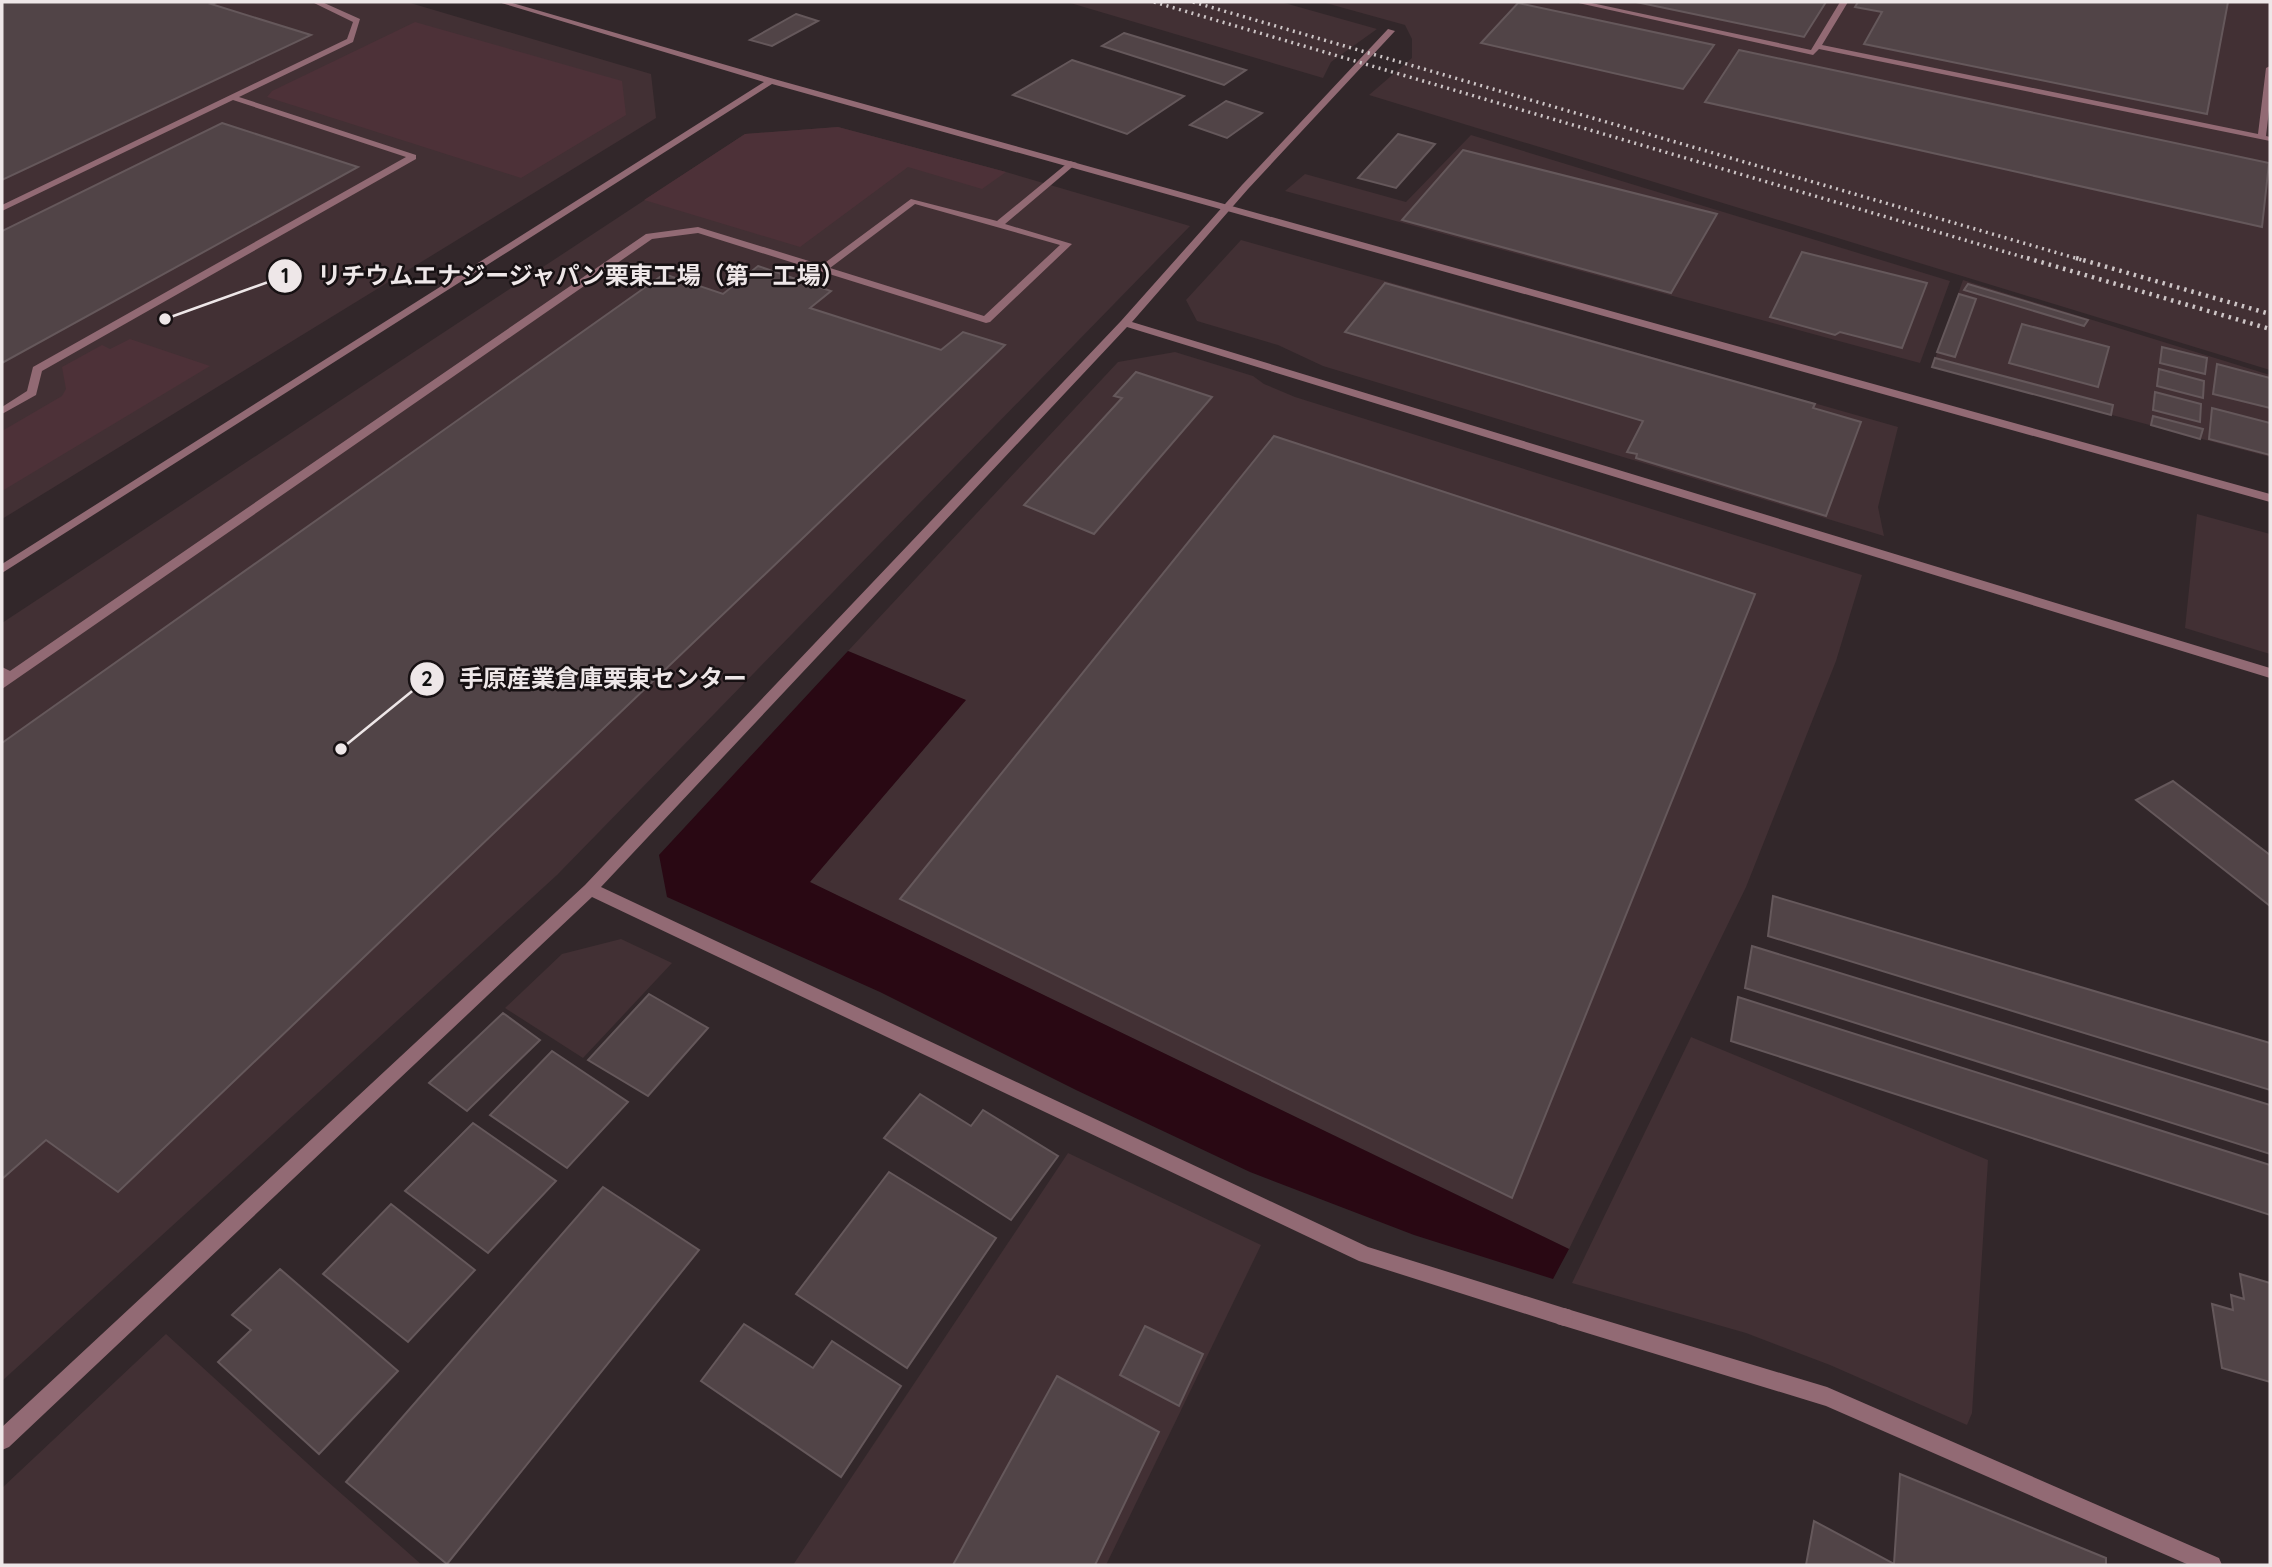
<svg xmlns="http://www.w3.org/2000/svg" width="2272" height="1567" font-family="Quicksand,'Noto Sans JP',sans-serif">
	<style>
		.built { fill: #423034 }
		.green { fill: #4d3138 }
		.water { fill: #290813 }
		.building { fill: #514447; stroke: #65585b; stroke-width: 2 }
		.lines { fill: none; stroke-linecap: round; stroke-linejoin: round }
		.service { fill: #926a74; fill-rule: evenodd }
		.minor { fill: #926a74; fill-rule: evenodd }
		.tertiary { fill: #926a74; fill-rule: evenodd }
		.rail-far1 { stroke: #cdc5c6; stroke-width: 3.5; stroke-dasharray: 2 4.5; stroke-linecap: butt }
		.rail { stroke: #cdc5c6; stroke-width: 4.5; stroke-dasharray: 2.5 5; stroke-linecap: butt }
		.leader { fill: none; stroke: #eee7e8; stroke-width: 2.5 }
		.callout-dot { fill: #eee7e8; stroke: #171113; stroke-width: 2.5 }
		.mark-label { font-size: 21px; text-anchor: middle; font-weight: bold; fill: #111 }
		.callout-label { font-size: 24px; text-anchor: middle; font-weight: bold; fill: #eee7e8; stroke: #171113; stroke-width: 5; stroke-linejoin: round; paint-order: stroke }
	</style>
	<rect width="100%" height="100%" fill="#32272a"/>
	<g class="built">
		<polygon points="2,2 407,2 651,74 656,118 2,519"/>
		<polygon points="1067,2 1281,2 1377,29 1331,62 1323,78"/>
		<polygon points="1322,2 2270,2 2270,370 1369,95 1412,58 1412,39 1405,25"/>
		<polygon points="838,127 1006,172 1190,226 557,875 2,1381 2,623 745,134"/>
		<polygon points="1471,135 1950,281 1920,363 1285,191 1305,174 1406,202"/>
		<polygon points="1241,240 1898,427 1878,507 1884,536 1323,366 1278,345 1197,321 1186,300"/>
		<polygon points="1963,280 2270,375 2270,457 1932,367"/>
		<polygon points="1175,352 1253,376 1264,384 1295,397 1862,575 1836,661 1746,887 1569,1249 809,882 965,700 848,651 1118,362"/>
		<polygon points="2197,514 2270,534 2270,654 2185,628"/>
		<polygon points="621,939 672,963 583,1058 505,1008 562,954"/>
		<polygon points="1691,1037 1988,1160 1972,1413 1967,1425 1830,1365 1746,1333 1572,1283"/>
		<polygon points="1068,1153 1261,1245 1106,1565 793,1565"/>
		<polygon points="166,1334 318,1473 422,1565 2,1565 2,1488"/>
	</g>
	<g class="green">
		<polygon points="415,22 622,81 626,115 521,178 267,97 272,91"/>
		<polygon points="838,127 1006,172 982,189 908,167 800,247 644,200 745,134"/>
		<polygon points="130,339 210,366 2,491 2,431 62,396 66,389 62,367 102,345 110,349"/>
	</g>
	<polygon class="water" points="848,651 966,700 810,882 1569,1249 1553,1279 1414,1235 1250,1172 1076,1090 880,992 667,897 659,855"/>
	<g class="building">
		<polygon points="2,2 217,2 211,4 311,35 2,180"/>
		<polygon points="1636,2 1826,2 1804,37"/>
		<polygon points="1858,2 2228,2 2207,114 1864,44 1882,12 1855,7"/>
		<polygon points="1518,3 1714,45 1683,89 1481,43"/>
		<polygon points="796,14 818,21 772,46 750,40"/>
		<polygon points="1124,33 1246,70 1224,85 1102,46"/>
		<polygon points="1739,50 2269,163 2262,227 1705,102"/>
		<polygon points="1072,60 1184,96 1127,134 1013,95"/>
		<polygon points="1226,101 1262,113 1227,138 1190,125"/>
		<polygon points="222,123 358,167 2,363 2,231"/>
		<polygon points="1398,134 1435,144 1396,188 1358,178"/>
		<polygon points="1463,150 1717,214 1671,293 1402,220"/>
		<polygon points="1802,252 1927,283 1902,348 1840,332 1835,335 1770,317"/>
		<polygon points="758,266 831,291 810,308 941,350 963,332 1005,345 118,1192 46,1140 2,1179 2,743 664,274 723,294"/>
		<polygon points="1385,283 1815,404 1813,408 1861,422 1826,516 1636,458 1637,454 1627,452 1643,421 1345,332"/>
		<polygon points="1968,284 2088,320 2084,326 1964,290"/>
		<polygon points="1959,294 1976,299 1955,357 1937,352"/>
		<polygon points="2022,324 2109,347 2098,387 2009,363"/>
		<polygon points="2162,347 2207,358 2205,374 2160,363"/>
		<polygon points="1935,358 2113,405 2111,415 1932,367"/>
		<polygon points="2217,364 2270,378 2270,408 2213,394"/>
		<polygon points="2159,369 2204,381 2203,398 2157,386"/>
		<polygon points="1136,372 1212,397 1094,534 1024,505 1122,398 1114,396"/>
		<polygon points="2155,392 2201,404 2200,422 2153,410"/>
		<polygon points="2212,408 2270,423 2270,455 2209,439"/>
		<polygon points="2153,416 2203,429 2200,439 2151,425"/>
		<polygon points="1274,436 1755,594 1512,1198 900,899"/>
		<polygon points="2173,781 2270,855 2270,906 2136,800"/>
		<polygon points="1773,896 2270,1043 2270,1090 1768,936"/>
		<polygon points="1752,946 2270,1105 2270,1154 1745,988"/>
		<polygon points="649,994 708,1028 648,1096 588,1060"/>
		<polygon points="1738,997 2270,1165 2270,1215 1731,1041"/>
		<polygon points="503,1013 540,1040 467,1111 429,1083"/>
		<polygon points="552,1051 628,1102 567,1168 490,1115"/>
		<polygon points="920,1094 971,1126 983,1110 1058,1156 1011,1220 884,1138"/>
		<polygon points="473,1123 556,1181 488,1253 405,1191"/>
		<polygon points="889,1172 996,1238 907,1368 796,1294"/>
		<polygon points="603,1187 699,1250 447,1564 346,1482"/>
		<polygon points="391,1204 475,1270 408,1342 323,1274"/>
		<polygon points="280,1269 398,1371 319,1454 218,1362 251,1330 232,1315"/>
		<polygon points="2240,1274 2270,1283 2270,1382 2222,1368 2212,1304 2233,1310 2231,1295 2244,1299"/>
		<polygon points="744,1324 813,1368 832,1341 901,1386 841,1477 701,1381"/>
		<polygon points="1145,1326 1203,1354 1179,1406 1120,1375"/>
		<polygon points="1057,1376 1159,1432 1095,1565 953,1565"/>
		<polygon points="1900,1474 2106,1558 2106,1565 1806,1565 1814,1521 1894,1564"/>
	</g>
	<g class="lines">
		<g class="service">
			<polygon points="312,2 322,2 360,19 353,42 239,97 416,155 416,159 42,371 36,395 2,414 2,407 27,391 33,367 406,157 233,100 2,211 2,205 347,39 353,22"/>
			<polygon points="1574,2 1587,2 1811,50 1840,2 1848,2 1822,45 2258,134 2266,68 2270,66 2270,102 2266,136 2270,137 2270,141 1819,49 1813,55"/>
			<path d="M1070,161L1077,163L1005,224L1072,244L990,322L986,323L698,233L652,239L2,689V667L10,671L646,234L698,227L822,265L911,199L997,221ZM915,204L1060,245L984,316L830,268Z"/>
			<polygon points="1564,1308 1827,1387 2219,1558 2222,1565 2189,1565 1826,1406 1564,1326 1557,1324 1555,1317 1557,1310"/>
		</g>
		<polygon class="minor" points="1388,29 1395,31 1248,189 1132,322 2270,668 2270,678 1127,327 601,887 1368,1247 1564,1308 1571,1310 1573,1317 1571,1324 1564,1326 1359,1261 592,897 9,1447 2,1450 2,1427 585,885 1121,321 1242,185"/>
		<polygon class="tertiary" points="498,2 509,2 774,79 2270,494 2270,502 772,84 2,573 2,564 764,82"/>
		<g class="rail-far1">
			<polyline points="1154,2 2033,260"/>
			<polyline points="1193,2 2082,260"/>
		</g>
		<g class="rail">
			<polyline points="2027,258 2270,329"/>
			<polyline points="2076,258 2270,314"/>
		</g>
	</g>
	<path class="leader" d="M165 319L285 276M341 749L427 679"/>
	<g class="callout-dot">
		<circle cx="165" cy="319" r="7"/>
		<circle cx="341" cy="749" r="7"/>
		<circle cx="285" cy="276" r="18"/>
		<circle cx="427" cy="679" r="18"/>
	</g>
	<g class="mark-label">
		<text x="285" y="283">1</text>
		<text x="427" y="686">2</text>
	</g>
	<g class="callout-label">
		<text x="581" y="284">リチウムエナジージャパン栗東工場（第一工場）</text>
		<text x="603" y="687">手原産業倉庫栗東センター</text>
	</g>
	<rect width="2272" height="1567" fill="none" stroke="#eee7e8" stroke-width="7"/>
</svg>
